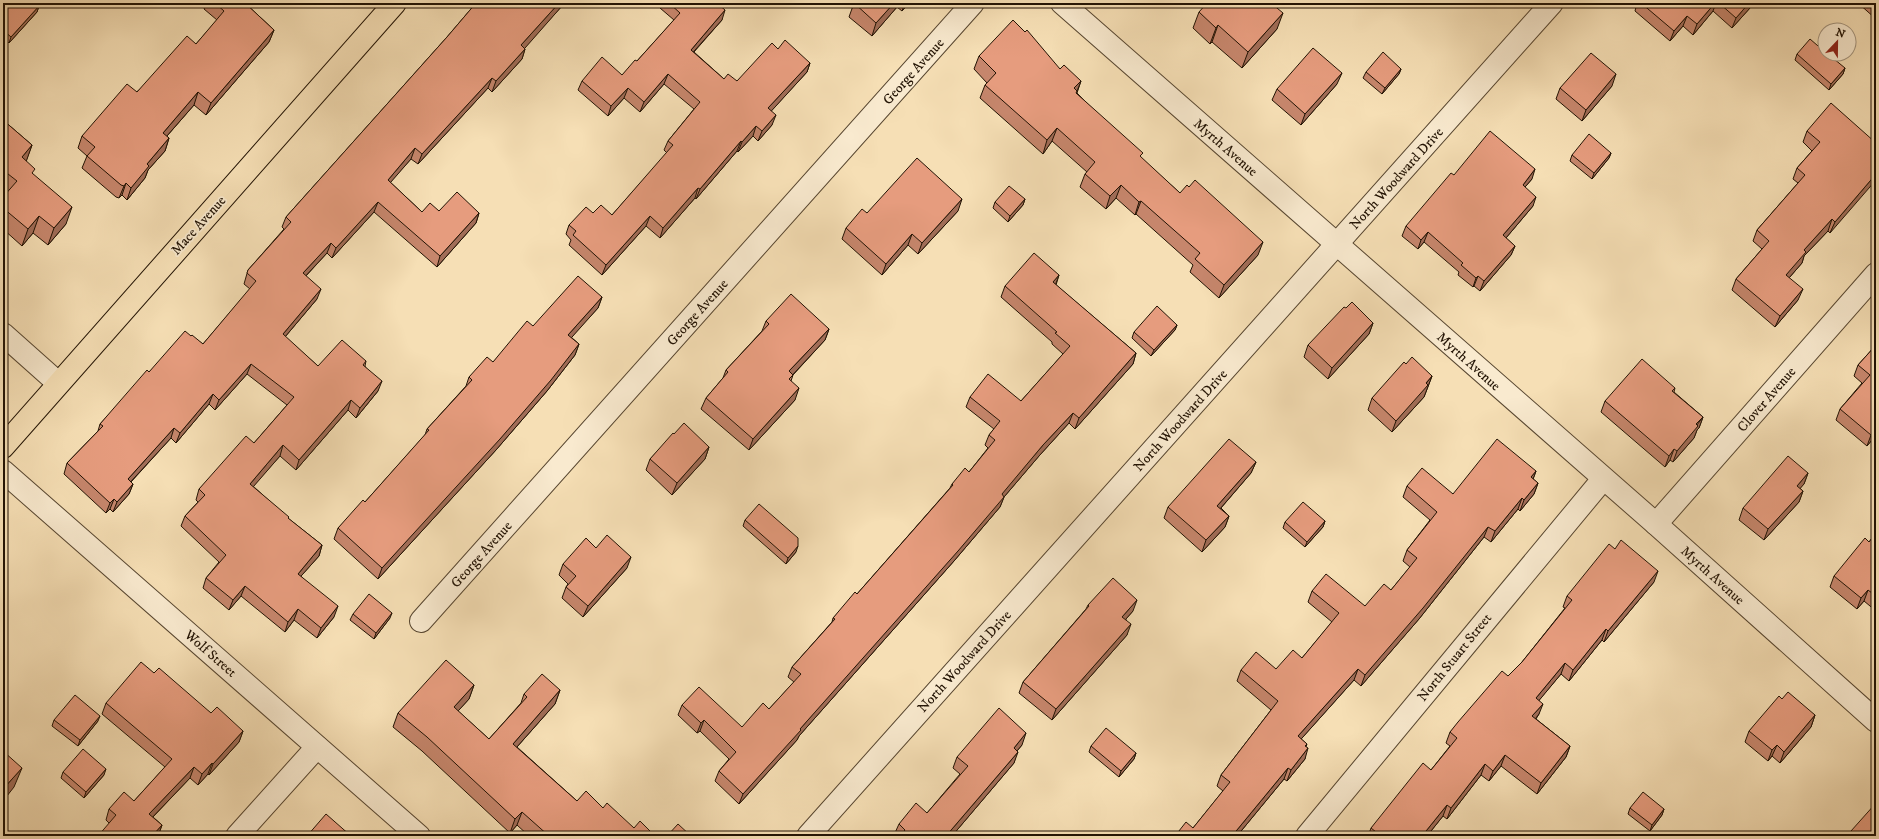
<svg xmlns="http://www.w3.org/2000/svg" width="1879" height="839" font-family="'IM FELL DW Pica',serif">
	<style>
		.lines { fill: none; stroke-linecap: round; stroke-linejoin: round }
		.minor-casing { stroke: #574630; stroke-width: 24 }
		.major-casing { stroke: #221304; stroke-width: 24 }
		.minor { stroke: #f9eacf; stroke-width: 22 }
		.major { stroke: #f6dfb5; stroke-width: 22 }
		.wall { fill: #c6866c; stroke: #221304 }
		.shaded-wall { fill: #a16d58; stroke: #221304 }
		.building { fill: #e69c7e; stroke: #221304 }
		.labels { text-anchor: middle; stroke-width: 3.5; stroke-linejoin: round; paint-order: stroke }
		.street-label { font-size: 14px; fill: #221304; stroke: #f9eacf }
	</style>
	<rect width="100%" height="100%" fill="#f6dfb5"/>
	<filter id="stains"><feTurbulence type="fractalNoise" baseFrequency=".005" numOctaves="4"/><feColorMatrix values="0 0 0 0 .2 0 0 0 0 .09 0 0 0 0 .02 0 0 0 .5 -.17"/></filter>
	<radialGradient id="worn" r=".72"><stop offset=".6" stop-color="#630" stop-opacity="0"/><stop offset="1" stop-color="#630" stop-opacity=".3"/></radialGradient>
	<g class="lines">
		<defs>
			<g id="minor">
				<polyline points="1062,3 1656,524 1876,721"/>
				<polyline points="3,334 58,383"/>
				<polyline points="3,471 419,836"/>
				<polyline points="1656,524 1876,274"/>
				<polyline points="421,621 973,3"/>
				<polyline points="237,836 317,747"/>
				<polyline points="808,836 1552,3"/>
				<polyline points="1307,836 1603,479"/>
			</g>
			<polyline id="major" points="3,447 395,3"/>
		</defs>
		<use href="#minor" class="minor-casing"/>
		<use href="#major" class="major-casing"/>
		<use href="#minor" class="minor"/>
		<use href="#major" class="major"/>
	</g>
	<g class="wall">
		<polygon points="3,3 39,6 37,12 9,43 3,37"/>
		<polygon points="204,3 245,3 274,30 269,42 206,115 194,105 167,136 169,138 165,151 148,170 145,178 127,200 122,195 119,198 116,197 82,168 87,156 78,148 82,136 196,44 217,20 204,9 206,4"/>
		<polygon points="476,3 563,3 562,6 524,48 525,49 522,59 492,92 488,88 418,164 411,159 390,182 422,212 439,211 479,213 476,223 437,267 374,212 332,258 327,253 306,276 317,299 285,337 318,366 366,361 365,366 378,391 356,418 348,410 296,470 280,456 253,486 289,519 322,545 319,556 301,576 334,617 317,638 294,620 285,632 241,596 229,610 203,588 206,578 219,562 181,526 185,516 198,502 196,500 199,489 254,443 287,405 247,374 215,410 209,404 176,443 171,438 131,482 133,484 129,494 113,512 110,509 106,513 64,474 67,463 98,431 100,424 149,372 191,336 203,344 250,289 244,284 248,270 284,229 282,227 286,217 447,37"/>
		<polygon points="661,3 717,3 722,20 694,52 724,79 737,81 778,49 810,63 807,72 771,111 772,125 758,141 753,136 738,152 737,151 696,199 695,198 660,238 646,226 602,275 569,245 571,240 566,234 569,225 593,213 612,215 667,153 664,150 668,141 694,109 664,84 640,112 624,98 608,116 578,90 582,81 622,75 637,61 674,20 660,8"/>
		<polygon points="854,3 909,3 902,11 897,7 872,36 849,17"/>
		<polygon points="1432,3 1437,3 1435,6"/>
		<polygon points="1637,3 1752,3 1750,8 1732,28 1713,11 1693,35 1683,26 1670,41 1635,11"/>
		<polygon points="1858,3 1876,3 1876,19"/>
		<polygon points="1273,4 1277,29 1242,68 1212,42 1210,44 1193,28 1199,12"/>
		<polygon points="1797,54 1845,68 1843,74 1829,90 1795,60"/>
		<polygon points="979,56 1060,69 1081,81 1077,93 1141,158 1180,193 1258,255 1219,298 1190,272 1193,265 1136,214 1135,215 1116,198 1106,209 1080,187 1085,174 1087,172 1052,141 1043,154 980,98 985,85 987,83 974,69"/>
		<polygon points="1401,69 1399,74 1382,94 1363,78 1366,72"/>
		<polygon points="1337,84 1301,125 1272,100 1277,89"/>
		<polygon points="1612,86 1582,121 1556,99 1560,88"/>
		<polygon points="3,120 32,145 26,161 33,175 66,224 48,245 33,233 22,246 3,229 3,197 6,194 3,191"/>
		<polygon points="1807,131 1876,143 1830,233 1828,231 1804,256 1802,263 1789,278 1798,300 1775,327 1732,290 1736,279 1762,249 1753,241 1757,230 1798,183 1793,179 1797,168 1812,151 1803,142"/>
		<polygon points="1611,153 1609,158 1592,179 1570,161 1572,155"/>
		<polygon points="1532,179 1525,187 1533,206 1506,238 1515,246 1511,255 1480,291 1474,286 1473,287 1458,275 1459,272 1424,242 1418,249 1402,236 1406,226"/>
		<polygon points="1025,199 1023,205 1008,222 993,208 995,202"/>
		<polygon points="958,211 918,254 908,245 882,275 842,239 846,228 867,213"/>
		<polygon points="1059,275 1056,285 1136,353 1133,364 1075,429 1069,423 1039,456 1004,497 1000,507 954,561 799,736 797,740 739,804 715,781 719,771 729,759 700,731 697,733 678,715 682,705 742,727 769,709 794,682 788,677 792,667 832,622 833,618 857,594 950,488 952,484 969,472 988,448 985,445 989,435 994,429 966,407 970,397 1021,401 1063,354 1052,344 1052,342 1001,297 1005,286"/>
		<polygon points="602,297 598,308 571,337 579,344 575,355 547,391 496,450 378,579 334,539 338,528 365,502 425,435 427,429 466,386 469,377 493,362 533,326"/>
		<polygon points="766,321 829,329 825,340 793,375 791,381 795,400 749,450 701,409 706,398 723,378 726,370 762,331"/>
		<polygon points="1373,323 1369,334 1328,379 1304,357 1308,345"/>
		<polygon points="1177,325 1175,330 1151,356 1132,338 1134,332"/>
		<polygon points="1876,345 1876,435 1867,446 1836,420 1840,409 1862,383 1854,376 1858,365"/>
		<polygon points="1406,364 1432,376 1424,397 1392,432 1368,410 1372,398"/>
		<polygon points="1675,388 1674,392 1703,417 1699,428 1697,430 1694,438 1673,462 1670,460 1665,467 1601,412 1605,401"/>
		<polygon points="674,434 709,447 705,459 672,495 646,470 650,459"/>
		<polygon points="1256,462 1251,473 1221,508 1229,516 1225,527 1202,552 1164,518 1168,507"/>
		<polygon points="1536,471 1533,479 1538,483 1534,494 1520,511 1518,509 1491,542 1484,537 1419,619 1361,686 1354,680 1301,739 1307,744 1306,747 1305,759 1287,781 1284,779 1237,836 1175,836 1193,828 1223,791 1217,786 1221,775 1271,710 1237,681 1241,670 1276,669 1302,658 1332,622 1308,602 1312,591 1365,606 1391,590 1410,567 1403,561 1407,550 1430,520 1403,497 1407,486 1453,494"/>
		<polygon points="1808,473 1804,484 1800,488 1803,491 1799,502 1764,540 1739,520 1743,508"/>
		<polygon points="745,520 796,552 786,564 743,526"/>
		<polygon points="1325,521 1323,527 1305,547 1283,528 1285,522"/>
		<polygon points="1876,533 1876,611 1864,601 1857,609 1830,587 1834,576 1869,542"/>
		<polygon points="563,564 627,568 583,617 562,598 566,587 568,584 559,575"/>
		<polygon points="1654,582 1604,642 1602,640 1569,681 1561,674 1539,700 1539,714 1536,719 1570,746 1566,757 1537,794 1501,766 1489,781 1481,775 1447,819 1443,816 1427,836 1368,836 1371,828 1431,770 1450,746 1446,743 1450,732 1508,676 1522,662 1565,608 1563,607 1567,596"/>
		<polygon points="1088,605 1133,611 1126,619 1127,635 1052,720 1019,693 1023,682 1086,609"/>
		<polygon points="353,614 390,618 374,639 350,620"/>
		<polygon points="154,673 211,713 243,731 239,742 209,775 208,774 198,785 190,778 153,817 162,825 158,836 109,823 106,820 109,809 134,801 165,767 102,714 106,703"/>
		<polygon points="474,685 469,699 458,711 489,739 521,703 524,694 560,690 555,704 517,747 577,801 603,808 634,828 655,836 529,836 517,825 510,833 422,751 393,727 398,713"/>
		<polygon points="1782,699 1815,715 1811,727 1780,763 1772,756 1768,761 1745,742 1749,731"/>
		<polygon points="54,720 98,721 78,746 52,726"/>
		<polygon points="1022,745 1017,751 1014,763 952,836 895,836 894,835 899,824 927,813 960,774 953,768 957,757"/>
		<polygon points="1091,746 1136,753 1134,759 1119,777 1089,752"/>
		<polygon points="63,772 104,775 84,798 61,778"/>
		<polygon points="1630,808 1664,809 1662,815 1650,831 1628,814"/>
		<polygon points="1851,831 1876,836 1850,836"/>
	</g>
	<g class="shaded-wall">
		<polygon points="559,3 563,3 562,6 518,56 521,45"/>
		<polygon points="894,3 899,3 897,7 872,36 876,23"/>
		<polygon points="905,3 909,3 902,11"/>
		<polygon points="1715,3 1716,3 1713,11 1693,35 1697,24"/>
		<polygon points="1749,3 1752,3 1750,8 1732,28 1736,18"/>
		<polygon points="39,6 37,12 9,43 11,37"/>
		<polygon points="725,10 722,20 687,59 691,50"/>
		<polygon points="1283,13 1277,29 1242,68 1248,52"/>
		<polygon points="1687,16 1683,26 1670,41 1674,31"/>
		<polygon points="1218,25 1212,42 1210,44 1216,28"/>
		<polygon points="274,30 269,42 206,115 211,103"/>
		<polygon points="525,49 522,59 492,92 496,81"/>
		<polygon points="810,63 807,72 765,118 768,108"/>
		<polygon points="1845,68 1843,74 1829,90 1831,84"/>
		<polygon points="1401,69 1399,74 1382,94 1385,88"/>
		<polygon points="1342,73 1337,84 1301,125 1305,114"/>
		<polygon points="668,74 664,84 640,112 644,102"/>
		<polygon points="1616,74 1612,86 1582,121 1586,110"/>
		<polygon points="492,78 488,88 418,164 422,154"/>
		<polygon points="1081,81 1072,104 1074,88"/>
		<polygon points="628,88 624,98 608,116 611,106"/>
		<polygon points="198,92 194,105 159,145 163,133"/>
		<polygon points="776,115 772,125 758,141 762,131"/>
		<polygon points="756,126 753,136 738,152 742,142"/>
		<polygon points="1057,128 1052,141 1043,154 1047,140"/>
		<polygon points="169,138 165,151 148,170 145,178 127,200 131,188 147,164"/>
		<polygon points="741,141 737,151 696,199 700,189"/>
		<polygon points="32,145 26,162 22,157"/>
		<polygon points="415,148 411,159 384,190 388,180"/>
		<polygon points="1611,153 1609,158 1592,179 1594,173"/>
		<polygon points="1535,169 1532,179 1519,194 1523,185"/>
		<polygon points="1876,174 1876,180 1830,233 1835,222"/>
		<polygon points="126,183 122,195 119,198 124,186"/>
		<polygon points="1121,185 1116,198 1106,209 1110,196"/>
		<polygon points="698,188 695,198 660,238 663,228"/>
		<polygon points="1536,197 1533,206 1500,245 1503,235"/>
		<polygon points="962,199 958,211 918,254 922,243"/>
		<polygon points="1025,199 1023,205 1008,222 1010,216"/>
		<polygon points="1141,201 1136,214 1135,215 1139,202"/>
		<polygon points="378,202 374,212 332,258 336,248"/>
		<polygon points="72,207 66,224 48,245 54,228"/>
		<polygon points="479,213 476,223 437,267 440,256"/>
		<polygon points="39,216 33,233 22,246 28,229"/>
		<polygon points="650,216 646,226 602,275 606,265"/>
		<polygon points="1832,219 1828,231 1804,256 1802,263 1782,286 1786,275 1804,250"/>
		<polygon points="1428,232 1424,242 1418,249 1421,240"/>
		<polygon points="912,234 908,245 882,275 886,264"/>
		<polygon points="1263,242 1258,255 1219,298 1224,285"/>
		<polygon points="331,243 327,253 299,283 303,273"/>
		<polygon points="1515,246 1511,255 1480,291 1484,281"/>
		<polygon points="1059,275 1055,286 1053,282"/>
		<polygon points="1478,276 1474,286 1473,287 1476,278"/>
		<polygon points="321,289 317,299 279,344 283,334"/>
		<polygon points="1803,289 1798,300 1775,327 1780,316"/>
		<polygon points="602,297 598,308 564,346 568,335"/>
		<polygon points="1373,323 1369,334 1328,379 1332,368"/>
		<polygon points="1177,325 1175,330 1151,356 1154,350"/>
		<polygon points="829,329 825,340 785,383 789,371"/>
		<polygon points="579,344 575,355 547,391 496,450 378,579 382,568"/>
		<polygon points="1136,353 1133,364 1075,429 1079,418"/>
		<polygon points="251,364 247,374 215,410 219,400"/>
		<polygon points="1432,376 1424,397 1392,432 1396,421"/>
		<polygon points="382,381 378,391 356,418 360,408"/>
		<polygon points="799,388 795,400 749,450 753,439"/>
		<polygon points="213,394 209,404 176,443 180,433"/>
		<polygon points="351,400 348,410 296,470 299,460"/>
		<polygon points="1073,413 1069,423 1039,456 1004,497 1000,507 954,561 799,736 797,740 739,804 743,794 800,729 1043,445"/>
		<polygon points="1703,417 1699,428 1697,430 1694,438 1673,462 1677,451"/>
		<polygon points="174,428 171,438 124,489 128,479"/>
		<polygon points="1876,429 1876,435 1867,446 1871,435"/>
		<polygon points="283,445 280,456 247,494 250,484"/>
		<polygon points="709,447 705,459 672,495 677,483"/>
		<polygon points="1674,449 1670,460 1665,467 1669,456"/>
		<polygon points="1256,462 1251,473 1213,517 1217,506"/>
		<polygon points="1536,471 1532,482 1531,477"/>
		<polygon points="1808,473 1804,484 1793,497 1797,486"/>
		<polygon points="1538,483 1534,494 1520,511 1524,500"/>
		<polygon points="133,484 129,494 113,512 117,502"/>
		<polygon points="1803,491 1799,502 1764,540 1768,529"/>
		<polygon points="1522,498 1518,509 1491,542 1495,531"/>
		<polygon points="114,499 110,509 106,513 110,503"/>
		<polygon points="1229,516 1225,527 1202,552 1206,540"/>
		<polygon points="1325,521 1323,527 1305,547 1307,542"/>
		<polygon points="1488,527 1484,537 1419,619 1361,686 1365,675"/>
		<polygon points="322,545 319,556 294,584 298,574"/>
		<polygon points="798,546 796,552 786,564 788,558"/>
		<polygon points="631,557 627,568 583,617 588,606"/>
		<polygon points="1658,571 1654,582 1604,642 1608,631"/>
		<polygon points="245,586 241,596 229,610 233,600"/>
		<polygon points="1868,590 1864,601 1857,609 1861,598"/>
		<polygon points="1137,600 1133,611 1118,628 1122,617"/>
		<polygon points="338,606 334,617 317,638 321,628"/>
		<polygon points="298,609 294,620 285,632 288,622"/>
		<polygon points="392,613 390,618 374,639 376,633"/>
		<polygon points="1131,624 1127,635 1052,720 1056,709"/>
		<polygon points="1606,629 1602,640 1569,681 1573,670"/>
		<polygon points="1565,663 1561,674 1532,709 1536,698"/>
		<polygon points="1358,669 1354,680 1294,747 1298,736"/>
		<polygon points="474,685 469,699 449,721 454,707"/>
		<polygon points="560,690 555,704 508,757 513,744"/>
		<polygon points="1543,704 1539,714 1529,727 1532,716"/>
		<polygon points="1815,715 1811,727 1780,763 1784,752"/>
		<polygon points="100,716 98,721 78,746 80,740"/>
		<polygon points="704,720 700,731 697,733 701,723"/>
		<polygon points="6,723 3,733 3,727"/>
		<polygon points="243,731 239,742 209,775 213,764"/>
		<polygon points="1026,733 1022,745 1010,759 1014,748"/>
		<polygon points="1777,745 1772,756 1768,761 1772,750"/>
		<polygon points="1570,746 1566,757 1537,794 1541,783"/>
		<polygon points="1308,748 1305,759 1287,781 1291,770"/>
		<polygon points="1018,752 1014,763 952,836 946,836"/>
		<polygon points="1136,753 1134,759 1119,777 1121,771"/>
		<polygon points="1505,755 1501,766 1489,781 1493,771"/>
		<polygon points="212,763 208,774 198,785 202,774"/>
		<polygon points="1485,764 1481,775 1447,819 1451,808"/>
		<polygon points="194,767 190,778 145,825 149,814"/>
		<polygon points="22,768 14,787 3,801 3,789"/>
		<polygon points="1288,768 1284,779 1237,836 1232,836"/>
		<polygon points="106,769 104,775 84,798 86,792"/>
		<polygon points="1447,805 1443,816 1427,836 1422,836"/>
		<polygon points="1664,809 1662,815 1650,831 1652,825"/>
		<polygon points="522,812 517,825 510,833 515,819"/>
		<polygon points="162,825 158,836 152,836"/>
	</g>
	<g class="building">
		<polygon points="3,3 36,3 39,6 11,37 3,30 3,11 5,9 3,7"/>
		<polygon points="215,3 245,3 274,30 211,103 198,92 163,133 169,138 147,164 149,166 131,188 126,183 124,186 121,185 87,156 95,147 82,136 127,84 137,92 187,36 196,44 224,11"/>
		<polygon points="476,3 559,3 521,45 525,49 496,81 492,78 422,154 415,148 388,180 422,212 430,203 439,211 457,192 479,213 440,256 378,202 336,248 331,243 303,273 321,289 283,334 318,366 342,340 366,361 363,365 382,381 360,408 351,400 299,460 283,445 250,484 289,517 288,518 322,545 298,574 338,606 321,628 298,609 288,622 245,586 233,600 206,578 226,555 185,516 205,495 199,489 246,436 254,443 294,397 251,364 219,400 213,394 180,433 174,428 128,479 133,484 117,502 114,499 110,503 67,463 103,426 100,424 147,370 149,372 185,331 191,336 192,335 203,344 256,281 247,273 248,270 291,222 286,217 447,37"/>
		<polygon points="669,3 717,3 725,10 691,50 724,79 728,74 737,81 772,43 778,49 785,40 810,63 768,108 776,115 762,131 756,126 742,142 741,141 700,189 698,188 663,228 650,216 606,265 573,235 576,231 569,225 586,207 593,213 601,205 612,215 673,145 668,141 700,102 668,74 644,102 628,88 611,106 582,81 602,57 622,75 635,60 637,61 680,13"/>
		<polygon points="854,3 894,3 876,23"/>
		<polygon points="1207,3 1271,3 1283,13 1248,52 1218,25 1216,28 1199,12"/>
		<polygon points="1641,3 1715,3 1697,24 1687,16 1674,31"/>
		<polygon points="1719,3 1749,3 1736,18"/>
		<polygon points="1013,20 1025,32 1027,30 1060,69 1064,65 1081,81 1074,88 1077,91 1076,93 1143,153 1140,156 1180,193 1187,185 1189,187 1195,180 1263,242 1224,285 1195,259 1200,253 1141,201 1139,202 1121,185 1110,196 1085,174 1095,162 1057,128 1047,140 985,85 996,73 979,56"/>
		<polygon points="1810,39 1825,52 1825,54 1828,54 1845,68 1831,84 1797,54"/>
		<polygon points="1313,48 1342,73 1305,114 1277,89"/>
		<polygon points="1383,52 1401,69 1385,88 1366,72"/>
		<polygon points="1591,53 1616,74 1586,110 1560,88"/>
		<polygon points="1831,103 1876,143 1876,174 1835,222 1832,219 1804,250 1806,252 1786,275 1803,289 1780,316 1736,279 1769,241 1757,230 1805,175 1797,168 1820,142 1807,131"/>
		<polygon points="3,120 32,145 22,157 35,169 32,173 72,207 54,228 39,216 28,229 3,208 3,197 17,181 3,170"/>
		<polygon points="1490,131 1535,169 1523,185 1536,197 1503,235 1515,246 1484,281 1478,276 1476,278 1461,265 1463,263 1428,232 1421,240 1406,226 1451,173 1454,175"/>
		<polygon points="1589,134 1611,153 1594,173 1572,155"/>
		<polygon points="917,158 962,199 922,243 912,234 886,264 846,228 862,209 867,213"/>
		<polygon points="1009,186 1025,199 1010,216 995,202"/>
		<polygon points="1034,253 1059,275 1053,282 1136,353 1079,418 1073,413 1043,445 1002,494 1004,497 958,551 800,729 801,730 743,794 719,771 736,752 704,720 701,723 682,705 699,687 742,727 763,703 769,709 801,674 792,667 835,619 833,618 855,592 857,594 953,485 952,484 965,468 969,472 995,440 989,435 1000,421 970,397 988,374 1021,401 1070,346 1055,333 1057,332 1005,286"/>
		<polygon points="578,276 602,297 568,335 579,344 551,380 500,439 382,568 338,528 363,500 365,502 429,430 427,429 472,380 469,377 487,357 493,362 527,321 533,326"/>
		<polygon points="791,294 829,329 789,371 793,375 789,379 799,388 753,439 706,398 728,372 726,370 769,324 766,321"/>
		<polygon points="1352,302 1373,323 1332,368 1308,345 1344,307 1346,308"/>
		<polygon points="1157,306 1177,325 1154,350 1134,332"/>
		<polygon points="1876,345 1876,429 1871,435 1840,409 1870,375 1858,365"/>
		<polygon points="1412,357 1432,376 1426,383 1428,385 1396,421 1372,398 1404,362 1406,364"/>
		<polygon points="1642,359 1675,388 1672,391 1703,417 1696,424 1698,426 1677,451 1674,449 1669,456 1605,401"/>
		<polygon points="684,423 709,447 677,483 650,459 673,433 674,434"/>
		<polygon points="1229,439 1256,462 1217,506 1229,516 1206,540 1168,507"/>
		<polygon points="1497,439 1536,471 1531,477 1538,483 1524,500 1522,498 1495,531 1488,527 1423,608 1365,675 1358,669 1298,736 1307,744 1305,746 1308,748 1291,770 1288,768 1232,836 1175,836 1186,822 1193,828 1230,782 1221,775 1278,701 1241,670 1256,652 1276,669 1293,650 1302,658 1339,613 1312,591 1326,574 1365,606 1384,584 1391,590 1417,558 1407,550 1437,512 1407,486 1422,468 1453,494"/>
		<polygon points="1788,456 1808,473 1797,486 1803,491 1768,529 1743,508"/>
		<polygon points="1303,502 1325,521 1307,542 1285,522"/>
		<polygon points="759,504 798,538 798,546 788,558 745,520"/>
		<polygon points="1876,533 1876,596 1868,590 1861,598 1834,576 1865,538 1869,542"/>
		<polygon points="607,535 631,557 588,606 566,587 576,576 563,564 586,538 596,548"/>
		<polygon points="1621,540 1658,571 1608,631 1606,629 1573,670 1565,663 1536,698 1543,704 1532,716 1570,746 1541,783 1505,755 1493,771 1485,764 1451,808 1447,805 1422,836 1374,836 1376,832 1371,828 1423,763 1431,770 1457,738 1450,732 1458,722 1502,671 1508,676 1522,662 1572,600 1567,596 1609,544 1615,549"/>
		<polygon points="1113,578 1137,600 1122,617 1131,624 1056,709 1023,682 1089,606 1088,605"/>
		<polygon points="369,594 392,613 376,633 353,614"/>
		<polygon points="446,660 474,685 454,707 489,739 527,697 524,694 542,674 560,690 513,744 577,801 586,791 603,808 607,803 634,828 640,821 655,836 549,836 522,812 515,819 427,737 398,713"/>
		<polygon points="141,662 154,673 159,668 211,713 217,707 243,731 213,764 212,763 202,774 194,767 149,814 162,825 152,836 98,836 116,815 109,809 124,792 134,801 172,759 106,703"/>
		<polygon points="1788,692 1815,715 1784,752 1777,745 1772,750 1749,731 1779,696 1782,699"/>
		<polygon points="75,695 100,716 80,740 54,720"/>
		<polygon points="999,708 1026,733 1014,748 1018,752 946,836 900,836 905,830 899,824 916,803 927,813 968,766 957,757"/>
		<polygon points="3,720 6,723 3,727"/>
		<polygon points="1106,728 1136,753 1121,771 1091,746"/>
		<polygon points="83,749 106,769 86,792 63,772"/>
		<polygon points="3,751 22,768 3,789"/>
		<polygon points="1643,792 1664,809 1652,825 1630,808"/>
		<polygon points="1876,803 1876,836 1857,836 1851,831"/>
		<polygon points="326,814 351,836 307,836"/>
		<polygon points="678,824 691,836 667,836"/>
	</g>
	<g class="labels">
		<g class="street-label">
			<text transform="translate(913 71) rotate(-48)" y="5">George Avenue</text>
			<text transform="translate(1226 147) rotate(41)" y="5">Myrth Avenue</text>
			<text transform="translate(1396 178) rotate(-48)" y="5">North Woodward Drive</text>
			<text transform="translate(198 225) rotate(-48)" y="5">Mace Avenue</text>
			<text transform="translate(697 312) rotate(-48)" y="5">George Avenue</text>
			<text transform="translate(1469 361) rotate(42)" y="5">Myrth Avenue</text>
			<text transform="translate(1766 399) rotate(-49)" y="5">Clover Avenue</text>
			<text transform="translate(1180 420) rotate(-48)" y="5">North Woodward Drive</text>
			<text transform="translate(481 554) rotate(-48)" y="5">George Avenue</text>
			<text transform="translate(1713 575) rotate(42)" y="5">Myrth Avenue</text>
			<text transform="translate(211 653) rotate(41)" y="5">Wolf Street</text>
			<text transform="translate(1454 657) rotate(-51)" y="5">North Stuart Street</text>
			<text transform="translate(964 661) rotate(-48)" y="5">North Woodward Drive</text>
		</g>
	</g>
	<rect width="1879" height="839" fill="none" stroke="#f6dfb5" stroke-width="16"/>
	<rect x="4" y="4" width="1871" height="831" fill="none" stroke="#221304" stroke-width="2"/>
	<rect x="8" y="8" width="1863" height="823" fill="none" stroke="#221304"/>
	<g transform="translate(1837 42) rotate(22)"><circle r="19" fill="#f9eacf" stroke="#a3947e"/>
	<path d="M0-3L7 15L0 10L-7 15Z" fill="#8f2418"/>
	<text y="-6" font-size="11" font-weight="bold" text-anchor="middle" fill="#221304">N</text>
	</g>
	<rect width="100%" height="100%" filter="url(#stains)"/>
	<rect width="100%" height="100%" fill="url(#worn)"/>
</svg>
